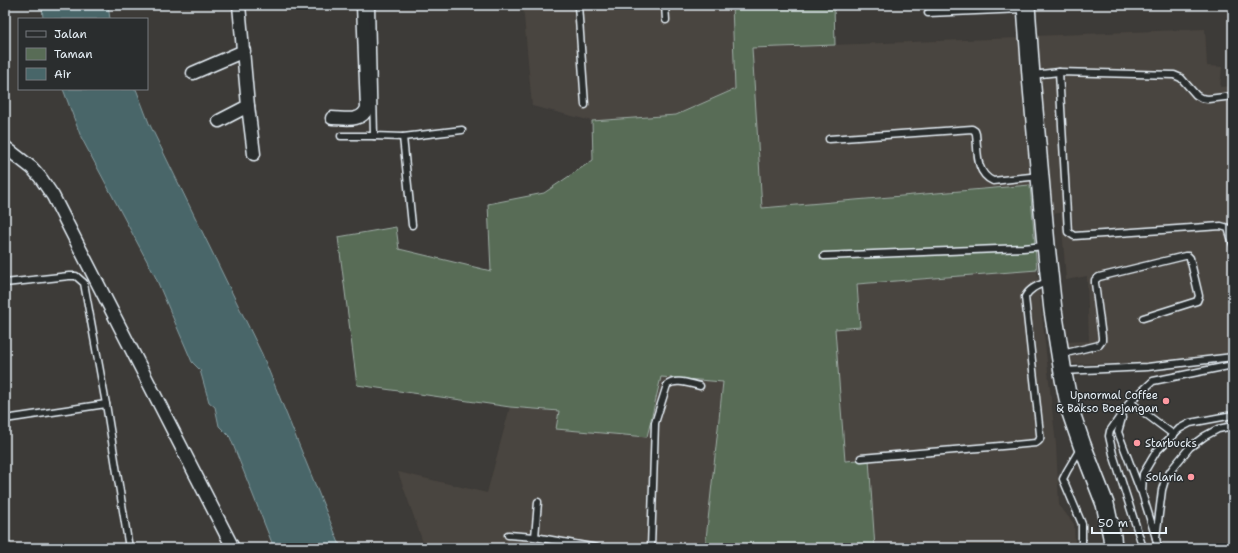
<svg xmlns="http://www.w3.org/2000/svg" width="1238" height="553" font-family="'Shantell Sans',sans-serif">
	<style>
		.built { fill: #4a453f }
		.green { fill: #586c56; stroke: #a0aea7 }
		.water { fill: #486669; stroke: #889ea2 }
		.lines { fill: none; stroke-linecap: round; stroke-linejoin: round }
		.lane-casing { stroke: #e8f1f8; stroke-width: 9 }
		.street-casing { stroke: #e8f1f8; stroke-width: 15 }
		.secondary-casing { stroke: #e8f1f8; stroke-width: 20 }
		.lane { stroke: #2a2d2e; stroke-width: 6 }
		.street { stroke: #2a2d2e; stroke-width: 12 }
		.secondary { stroke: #2a2d2e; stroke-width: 17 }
		.poi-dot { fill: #ff9aa2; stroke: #2a2d2e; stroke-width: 1.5 }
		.labels { text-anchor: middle; stroke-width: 3; stroke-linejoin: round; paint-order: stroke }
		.poi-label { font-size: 11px; fill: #e8f1f8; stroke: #2a2d2e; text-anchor: end }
	</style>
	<rect width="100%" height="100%" fill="#3d3b38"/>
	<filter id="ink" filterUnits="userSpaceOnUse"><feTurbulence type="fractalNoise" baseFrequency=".025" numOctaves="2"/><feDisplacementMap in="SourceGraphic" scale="8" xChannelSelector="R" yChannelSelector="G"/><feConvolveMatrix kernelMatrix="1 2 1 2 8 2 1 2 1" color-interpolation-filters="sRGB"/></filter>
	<g filter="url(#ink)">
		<g class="built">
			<polygon points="523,5 732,5 735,89 676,115 592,121 532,106"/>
			<polygon points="1205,29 1207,66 1222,67 1220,87 1233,86 1233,354 1152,363 1065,364 1062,342 1089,341 1087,276 1066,280 1061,213 1048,214 1034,36"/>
			<polygon points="1019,38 1030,185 762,208 752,48"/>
			<polygon points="1037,270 1056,445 1059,505 1074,524 1075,548 875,548 869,460 845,461 835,329 860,327 857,284"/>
			<polygon points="660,376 723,382 705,548 425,548 398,472 487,493 510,407 560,411 556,429 647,437"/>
		</g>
		<polygon class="green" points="732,5 834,5 835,45 752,48 762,208 1030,185 1037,270 857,284 860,327 835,329 845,461 869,459 875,548 705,548 723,382 661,377 647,437 556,429 559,411 510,407 357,385 338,237 396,227 399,249 491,271 488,204 544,193 593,160 592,121 676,115 735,89"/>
		<g class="water">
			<polygon points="42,5 108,5 110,19 43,19"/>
			<polygon points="63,89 136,89 149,123 262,354 341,548 274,548 230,437 219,426 215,407 209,402 200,370 192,362 155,276 81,137"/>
		</g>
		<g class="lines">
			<defs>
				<g id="lane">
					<polyline points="371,5 374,136 403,137 462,130"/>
					<polyline points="578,5 585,105"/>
					<polyline points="665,5 666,20"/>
					<polyline points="928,13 1025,9"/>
					<polyline points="1059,72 1068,232 1074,236 1221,226 1228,228 1233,244"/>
					<polyline points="1032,75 1059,72 1174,75 1181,78 1196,95 1201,98 1208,99 1233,96"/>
					<polyline points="341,136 374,136"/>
					<polyline points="403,137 412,225"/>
					<path d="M829,139L972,129L975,131L976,134C978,151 975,173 993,181L1040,176"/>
					<polyline points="824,256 1023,248 1045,246"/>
					<polyline points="5,283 69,276 76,276 84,283 106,404 129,548"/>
					<polyline points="1062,354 1099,345 1102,341 1102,337 1095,283 1095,280 1099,277 1185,256 1188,256 1190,258 1199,296 1197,301 1143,318"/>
					<polyline points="1063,371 1147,367 1233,357"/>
					<polyline points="1130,402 1174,435"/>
					<polyline points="1122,418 1118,432 1140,490"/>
					<polyline points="5,419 106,404"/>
					<polyline points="1080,449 1067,471 1063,479 1082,524 1082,548"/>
					<path d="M861,458L1036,443C1040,441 1041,438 1040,434L1025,297C1030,287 1040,285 1049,281"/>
					<polyline points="508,535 535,537 597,548"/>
					<polyline points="535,537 538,502"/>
					<polyline points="1156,538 1142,493 1143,474 1156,452 1179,429 1190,423 1233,415"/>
					<path d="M651,548L655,423L667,385C676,378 690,384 700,386"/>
					<polyline points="1143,548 1113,454 1109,436 1110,431 1130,402 1153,381 1233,365"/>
					<polyline points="1158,548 1156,538 1162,490 1165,480 1172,469 1190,447 1205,436 1218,429 1233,426"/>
				</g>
				<g id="street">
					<polyline points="193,73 244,51"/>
					<polyline points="248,106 254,154"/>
					<path d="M332,118C344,118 362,123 367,108L363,5"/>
					<polyline points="219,121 248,106 239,5"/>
					<polyline points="5,147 32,168 40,177 53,196 233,548"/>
				</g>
				<polyline id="secondary" points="1026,5 1031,76 1046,245 1053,310 1064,379 1071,413 1082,445 1105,504 1112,537 1113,548"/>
			</defs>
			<use href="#lane" class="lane-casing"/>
			<use href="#street" class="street-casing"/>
			<use href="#secondary" class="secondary-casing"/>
			<use href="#lane" class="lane"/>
			<use href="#street" class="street"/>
			<use href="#secondary" class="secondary"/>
		</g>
	</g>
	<g class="poi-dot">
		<circle cx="1166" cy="401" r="4"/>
		<circle cx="1137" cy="443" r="4"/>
		<circle cx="1191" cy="477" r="4"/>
	</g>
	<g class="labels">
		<g class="poi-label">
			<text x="1158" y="399">Upnormal Coffee<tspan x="1158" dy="13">&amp; Bakso Boejangan</tspan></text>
			<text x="1145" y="447" text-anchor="start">Starbucks</text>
			<text x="1183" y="481">Solaria</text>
		</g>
	</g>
	<rect width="1238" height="553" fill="none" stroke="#2a2d2e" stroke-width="20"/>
	<rect x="10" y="10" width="1218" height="533" fill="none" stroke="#e8f1f8" stroke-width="1.5" filter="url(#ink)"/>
	<rect x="18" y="18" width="130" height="72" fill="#2a2d2e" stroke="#767b7f"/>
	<rect x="26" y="31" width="20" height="6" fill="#2a2d2e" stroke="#767b7f"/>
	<text x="54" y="38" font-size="12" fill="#e8f1f8">Jalan</text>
	<rect x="26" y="48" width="20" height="12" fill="#586c56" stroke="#767b7f"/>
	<text x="54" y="58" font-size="12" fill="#e8f1f8">Taman</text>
	<rect x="26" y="68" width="20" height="12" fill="#486669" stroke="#767b7f"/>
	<text x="54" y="78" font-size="12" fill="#e8f1f8">Air</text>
	<path d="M1092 527v6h74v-6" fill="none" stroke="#e8f1f8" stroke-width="2"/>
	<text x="1098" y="527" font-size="12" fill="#e8f1f8" stroke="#2a2d2e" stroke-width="3" paint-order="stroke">50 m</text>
</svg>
